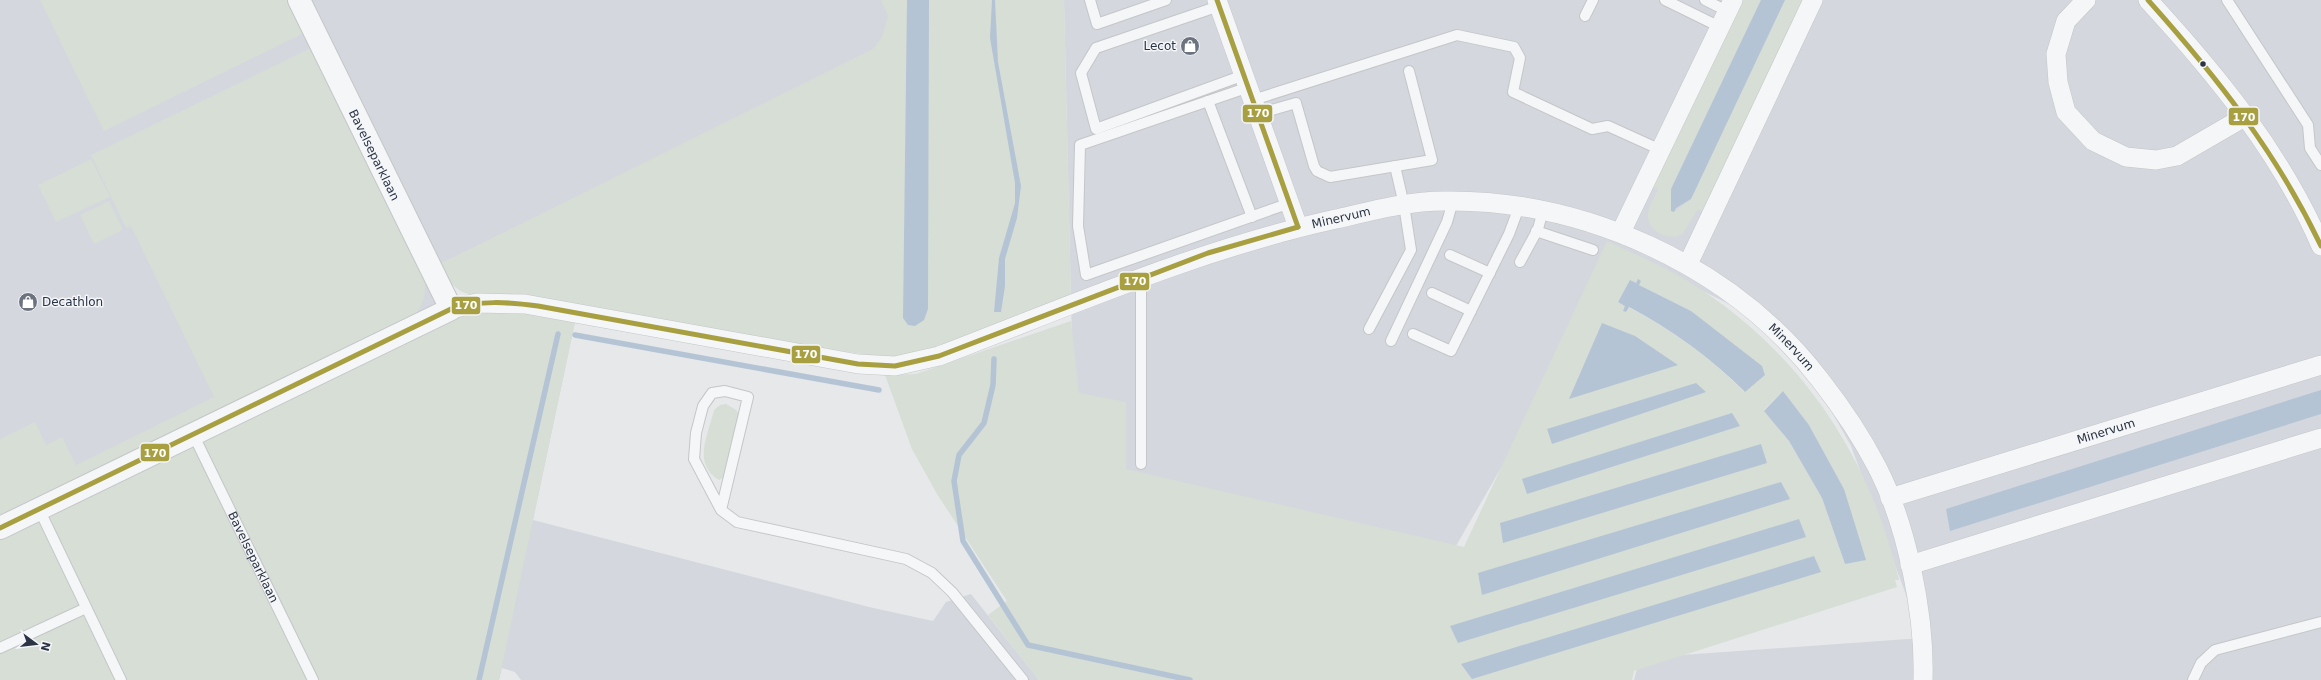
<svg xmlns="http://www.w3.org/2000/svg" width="2321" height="680" font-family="'DejaVu Sans',sans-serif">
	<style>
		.built { fill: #d4d7dd }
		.green { fill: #d6ded6; fill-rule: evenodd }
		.water { fill: #b4c4d5 }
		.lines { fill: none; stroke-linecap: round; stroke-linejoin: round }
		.stream { stroke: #b4c4d5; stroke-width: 5.5 }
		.service-casing { stroke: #c4c6c8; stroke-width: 12 }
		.minor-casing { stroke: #c4c6c8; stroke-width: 20 }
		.tertiary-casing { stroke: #c4c6c8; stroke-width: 24 }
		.service { stroke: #f5f6f7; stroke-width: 10 }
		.minor { stroke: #f5f6f7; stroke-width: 19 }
		.tertiary { stroke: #f5f6f7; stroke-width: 22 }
		.bus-1-casing { stroke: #f4f6f9; stroke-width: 8 }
		.bus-1 { stroke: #a79f40; stroke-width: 5 }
		.bus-dot { fill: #2b3445; stroke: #f4f6f9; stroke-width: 1.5 }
		.labels { text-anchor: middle; stroke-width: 3; stroke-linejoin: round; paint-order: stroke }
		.poi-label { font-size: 12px; fill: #2b3445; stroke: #f4f6f9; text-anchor: end }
		.street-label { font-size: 12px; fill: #2b3445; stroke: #f4f6f9 }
		.line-badge { stroke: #f4f6f9; stroke-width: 1.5 }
		.badge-label { font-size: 11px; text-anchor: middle; font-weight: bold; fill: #fff }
	</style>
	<rect width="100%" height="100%" fill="#e6e8ea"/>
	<g class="built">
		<polygon points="0,0 985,0 438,265 466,314 575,322 533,520 869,607 933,621 946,602 971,594 1039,680 521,680 515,672 502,668 499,680 0,680"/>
		<polygon points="1064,0 2321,0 2321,680 1634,680 1640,658 1922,638 1851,446 1788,334 1626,252 1453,551 1075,469"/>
	</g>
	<g class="green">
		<polygon points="40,0 291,0 306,32 104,131"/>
		<path d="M881,0H1064L1071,301L926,350L899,356L881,357L469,294C453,290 447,278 438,265L873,49L882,37L888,16Z"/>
		<path d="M1742,0H1761L1671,189L1672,205L1674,212L1691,199L1785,0H1804L1703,212L1698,209L1683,234C1669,242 1646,232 1648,213C1649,205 1655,197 1658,189L1653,187Z"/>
		<path d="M313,47L425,280C426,294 424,304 415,315L0,518V439L35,422L46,445L62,437L76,465L214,397L131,226L126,228L91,155Z"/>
		<polygon points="91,159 110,197 56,222 38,185"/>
		<polygon points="109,201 123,230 94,244 80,215"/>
		<path d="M1607,241C1634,254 1661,265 1686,280C1797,347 1870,455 1899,580H1895L1897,587L1634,671L1632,680H1039L988,615L1007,601L937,494L912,449L885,375L916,374L1071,321L1079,393L1126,402V469L1464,547ZM1638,280L1639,285L1691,311L1765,375L1744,392C1710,357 1672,330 1628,307L1626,312L1624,311L1626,306L1618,302L1630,281L1636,283ZM1783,391L1809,425L1844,489L1845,564L1822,498L1789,441L1764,410Z"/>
		<polygon points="474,312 526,313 575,322 499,680 0,680 0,537 449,319"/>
		<path d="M726,404L736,410L739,414L724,477L719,480C692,463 708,436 714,410L720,405Z"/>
	</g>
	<g class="water">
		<polygon points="907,0 929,0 928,309 924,320 915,326 908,325 903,318"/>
		<polygon points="992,0 995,0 998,62 1021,186 1017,218 1005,259 1005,286 1001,312 994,312 999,258 1015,203 1015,183 990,38"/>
		<polygon points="1761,0 1785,0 1691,199 1676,208 1674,212 1671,211 1671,189"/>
		<path d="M1638,279L1641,281L1639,285L1691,311L1762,366L1765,375L1745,392C1710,357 1672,330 1629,307L1626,312L1623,311L1625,306L1618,302L1630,280L1636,283Z"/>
		<polygon points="1602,323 1635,336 1678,365 1569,399"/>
		<polygon points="1696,383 1706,392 1552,444 1547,429"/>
		<polygon points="2321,390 2321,414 1950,531 1946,509"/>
		<polygon points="1783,391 1809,425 1844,489 1866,560 1845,564 1822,498 1789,441 1764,411"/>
		<polygon points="1732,413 1740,426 1527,494 1522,479"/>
		<polygon points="1761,444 1767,463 1503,543 1500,523"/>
		<polygon points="1781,482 1790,499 1482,595 1478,573"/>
		<polygon points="1799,519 1806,537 1458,643 1450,626"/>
		<polygon points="1814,556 1821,572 1472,679 1461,664"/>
	</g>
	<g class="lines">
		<g class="stream">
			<polyline points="575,335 879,390"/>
			<polyline points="994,359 993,385 984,423 959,455 954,481 963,541 1028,645 1190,680"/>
			<polyline points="479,680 558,334"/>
		</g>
		<defs>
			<g id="service">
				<polyline points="1090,0 1097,24 1166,0"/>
				<polyline points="1665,0 1720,27"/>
				<polyline points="1705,0 1727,11"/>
				<polyline points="2227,0 2308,125 2310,148 2321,165"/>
				<polyline points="1219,6 1096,48 1081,73 1096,129 1244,75"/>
				<polyline points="1585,16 1593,0"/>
				<polyline points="1249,87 1080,145 1078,226 1086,275 1290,203"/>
				<polyline points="1253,100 1457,35 1514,47 1520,58 1513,92 1592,129 1608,126 1661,150"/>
				<polyline points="1208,101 1252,217"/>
				<polyline points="1258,114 1296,103 1314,166 1317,171 1330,177 1432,160 1409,71"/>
				<polyline points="1536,231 1593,250"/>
				<polyline points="1450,255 1490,273"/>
				<polyline points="1520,262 1538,229 1543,210"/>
				<polyline points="1141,279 1141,464"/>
				<polyline points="1432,293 1471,311"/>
				<polyline points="1369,329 1411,250 1404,205 1395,166"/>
				<polyline points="1413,334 1451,351 1509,234 1519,207"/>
				<polyline points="1391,341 1447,222 1453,201"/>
				<path id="s1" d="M193,434L313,680"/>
				<polyline points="39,509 121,680"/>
				<polyline points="721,510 748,397 725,391 712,393 703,406 696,433 694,459 721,510 737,522 906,559 932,573 952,592 1023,680"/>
				<polyline points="0,648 86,608"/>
				<polyline points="2193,680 2201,663 2215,650 2321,622"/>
			</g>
			<g id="minor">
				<polyline points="1217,0 1298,227"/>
				<polyline points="2086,0 2066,21 2056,54 2058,82 2066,112 2093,141 2126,157 2156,160 2177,156 2246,116"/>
				<path d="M2148,0C2216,74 2281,153 2321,246"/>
				<polyline points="1621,232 1733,0"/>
				<polyline points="1688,264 1813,0"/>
				<path id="s2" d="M451,309L477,303L525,304L858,364L895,366L939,356C1070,306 1199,249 1336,219C1371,211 1407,201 1444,201C1516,200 1585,216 1650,246C1717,277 1776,322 1821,381C1842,408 1861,436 1877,467C1907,525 1925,615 1923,680"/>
				<path id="s3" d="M1890,498L2321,365"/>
				<polyline points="1910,565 2321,438"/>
			</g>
			<polyline id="tertiary" points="0,528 451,309 299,0"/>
		</defs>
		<use href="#service" class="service-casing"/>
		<use href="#minor" class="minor-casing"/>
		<use href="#tertiary" class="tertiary-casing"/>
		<use href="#service" class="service"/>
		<use href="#minor" class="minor"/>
		<use href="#tertiary" class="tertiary"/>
		<defs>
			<g id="bus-1">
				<polyline points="1217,0 1298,227"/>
				<path d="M2148,0C2216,76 2277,153 2321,246"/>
				<path d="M0,528L451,309C480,300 508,302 538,306L858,364L895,366L939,356L1208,253L1298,227"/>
			</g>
		</defs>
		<use href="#bus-1" class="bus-1-casing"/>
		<use href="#bus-1" class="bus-1"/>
	</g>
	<defs>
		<symbol id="shop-disc" viewBox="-11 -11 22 22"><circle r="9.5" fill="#6c737f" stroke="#f4f6f9"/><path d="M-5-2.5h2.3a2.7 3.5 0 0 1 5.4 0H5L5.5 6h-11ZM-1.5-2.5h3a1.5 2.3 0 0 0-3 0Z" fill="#fff"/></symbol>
	</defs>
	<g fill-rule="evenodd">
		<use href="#shop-disc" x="1179" y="35" width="22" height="22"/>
		<use href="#shop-disc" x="17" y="291" width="22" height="22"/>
	</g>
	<circle class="bus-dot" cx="2203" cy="64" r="3.5"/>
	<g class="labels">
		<g class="poi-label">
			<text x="1176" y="50">Lecot</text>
			<text x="42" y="306" text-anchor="start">Decathlon</text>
		</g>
		<g class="street-label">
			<text transform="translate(374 155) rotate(64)" y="4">Bavelseparklaan</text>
			<text dy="4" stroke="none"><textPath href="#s2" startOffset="921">Minervum</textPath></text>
			<text dy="4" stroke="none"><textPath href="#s2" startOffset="1413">Minervum</textPath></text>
			<text dy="4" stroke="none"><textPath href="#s3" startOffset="226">Minervum</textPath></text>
			<text dy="4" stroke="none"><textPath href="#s1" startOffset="137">Bavelseparklaan</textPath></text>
		</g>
	</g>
	<g class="line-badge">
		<rect x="1242" y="104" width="31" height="19" rx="4" fill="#a79f40"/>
		<rect x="2228" y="107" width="31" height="19" rx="4" fill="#a79f40"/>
		<rect x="1119" y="272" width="31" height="19" rx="4" fill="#a79f40"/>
		<rect x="451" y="296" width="30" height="19" rx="4" fill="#a79f40"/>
		<rect x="791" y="345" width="30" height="19" rx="4" fill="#a79f40"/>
		<rect x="140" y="443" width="30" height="19" rx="4" fill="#a79f40"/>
	</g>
	<g class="badge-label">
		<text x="1258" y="117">170</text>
		<text x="2244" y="121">170</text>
		<text x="1135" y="285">170</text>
		<text x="466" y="309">170</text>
		<text x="806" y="358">170</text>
		<text x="155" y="457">170</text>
	</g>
	<g transform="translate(36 644) rotate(105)" stroke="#f4f6f9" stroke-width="3" paint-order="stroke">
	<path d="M0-3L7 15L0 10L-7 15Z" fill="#2b3445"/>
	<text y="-6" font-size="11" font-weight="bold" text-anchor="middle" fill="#2b3445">N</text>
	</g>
</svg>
